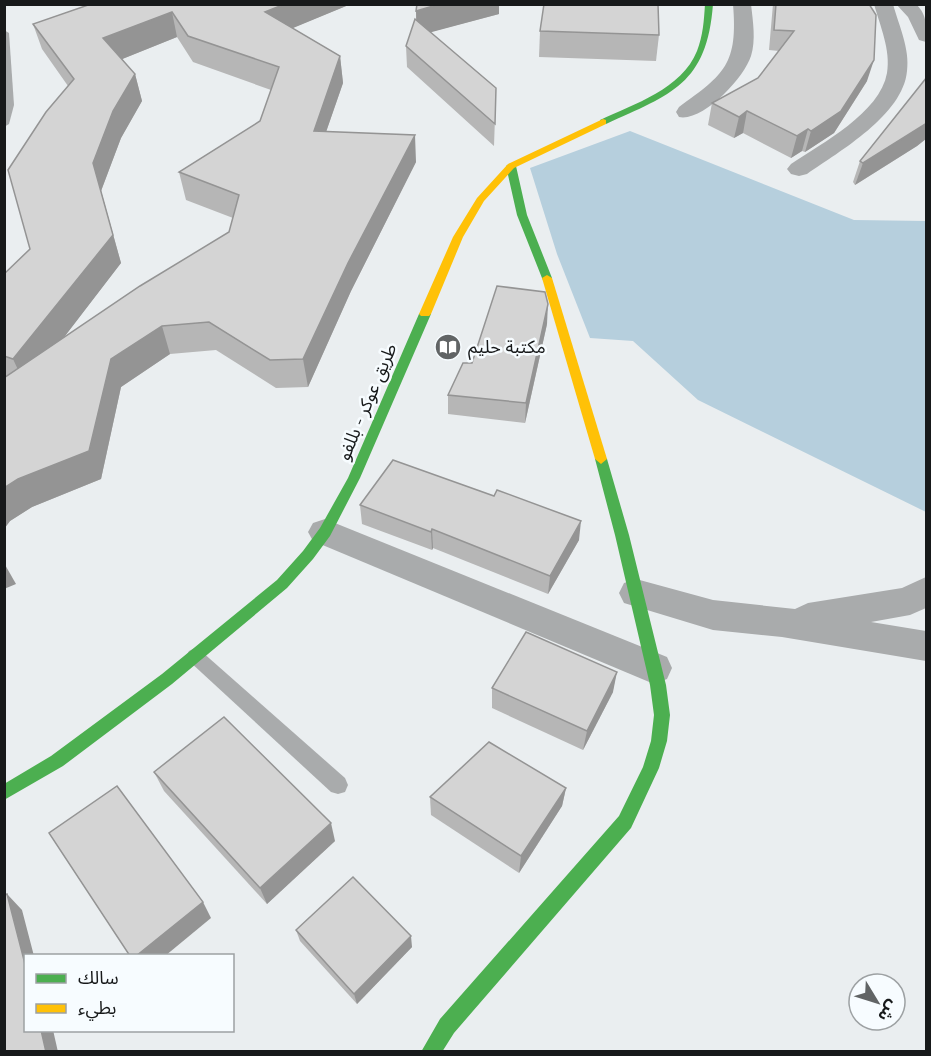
<svg xmlns="http://www.w3.org/2000/svg" width="931" height="1056" font-family="Montserrat,'Noto Sans Arabic',sans-serif">
	<style>
		.forest { fill: #b6cfdd }
		.lines { fill: none; stroke-linecap: round; stroke-linejoin: round }
		.lane { fill: #a9abac; fill-rule: evenodd }
		.street { fill: #a9abac; fill-rule: evenodd }
		.fast { fill: #4caf50; fill-rule: evenodd }
		.slow { fill: #ffc107; fill-rule: evenodd }
		.wall { fill: #b6b6b6; fill-rule: evenodd }
		.shaded-wall { fill: #949494 }
		.building { fill: #d4d4d4; stroke: #949494; stroke-width: 1.5 }
		.labels { text-anchor: middle; stroke-width: 5; stroke-linejoin: round; paint-order: stroke }
		.poi-label { font-size: 18px; fill: #17191a; stroke: #f7fcff; text-anchor: start }
		.street-label { font-size: 18px; fill: #17191a; stroke: #f7fcff }
	</style>
	<rect width="100%" height="100%" fill="#eaeef0"/>
	<polygon class="forest" points="630,131 854,220 926,221 926,512 698,400 633,341 590,338 557,254 530,168"/>
	<g class="lines">
		<g class="lane">
			<polygon points="4,30 9,33 14,105 9,124 4,127"/>
			<polygon points="195,648 201,651 345,778 348,785 345,792 338,794 331,792 189,661 186,656 189,651"/>
		</g>
		<g class="street">
			<path d="M733,4H751C753,22 756,40 751,56C744,78 703,122 679,117L676,112L679,107C725,74 738,64 733,4Z"/>
			<path d="M874,4H893C899,26 910,49 907,71C903,115 840,151 807,174L799,176L791,174L787,169L791,164C822,143 880,113 887,73C891,50 880,26 874,4Z"/>
			<path d="M896,4H916C928,16 926,26 926,42L919,40L908,17Z"/>
			<polygon points="325,519 667,657 672,668 667,679 654,684 313,541 308,532 313,523"/>
			<polygon points="926,577 926,608 910,615 871,622 926,631 926,661 782,637 713,630 624,603 619,593 624,583 636,579 713,600 795,609 808,603 902,588"/>
		</g>
		<g class="fast">
			<path d="M705,4H713C707,84 672,94 606,124H600V120C634,104 682,89 697,51C703,36 704,20 705,4Z"/>
			<polygon points="511,163 516,166 527,215 552,278 551,280 543,280 542,278 517,215 506,166"/>
			<polygon points="425,310 431,314 360,478 330,536 313,559 287,588 172,684 63,766 4,800 4,784 51,756 162,674 277,580 303,551 320,528 348,478 419,314"/>
			<polygon points="601,454 607,459 629,535 666,685 670,715 667,741 659,768 631,828 454,1033 442,1052 421,1052 440,1019 619,816 643,767 651,741 654,715 650,685 615,535 595,459"/>
		</g>
		<g class="slow">
			<polygon points="603,119 606,120 606,124 514,168 484,201 463,237 431,314 429,316 421,316 419,314 453,237 477,198 508,164"/>
			<polygon points="547,275 552,278 607,459 601,464 595,459 542,278"/>
		</g>
	</g>
	<g class="wall">
		<path d="M91,4H351L292,28L340,56L343,83L326,132L416,162L351,291L308,387L276,388L216,350L170,354L121,387L101,479L32,507L10,521L4,529V274L30,249L68,86L42,49L33,24ZM177,37L193,62L271,90L260,121L179,172L186,200L233,218L229,232L63,338L121,263L101,191L121,138L142,101L135,74L122,59Z"/>
		<polygon points="417,4 499,4 499,14 430,32 496,88 494,146 407,67 406,46 416,20 416,11"/>
		<polygon points="773,4 869,4 867,81 834,133 805,152 802,151 791,158 743,133 734,138 708,125 712,103 758,78 779,51 769,50"/>
		<polygon points="540,31 659,35 656,61 539,57"/>
		<polygon points="927,77 927,138 917,146 855,185 853,182 860,161"/>
		<polygon points="547,324 525,423 448,414 448,395 472,363"/>
		<polygon points="360,505 579,540 548,594 433,548 432,550 362,524"/>
		<polygon points="492,688 613,692 583,750 492,708"/>
		<polygon points="154,772 335,841 267,904 164,791"/>
		<polygon points="566,788 562,806 519,873 431,815 430,797"/>
		<polygon points="296,930 412,947 357,1004 300,941"/>
	</g>
	<g class="shaded-wall">
		<polygon points="285,4 351,4 269,38 265,12"/>
		<polygon points="440,4 499,4 499,14 417,36 416,11"/>
		<polygon points="172,12 177,37 110,64 103,38"/>
		<polygon points="340,56 343,83 317,158 314,131"/>
		<polygon points="874,60 867,81 834,133 805,152 811,131"/>
		<polygon points="135,74 142,101 121,138 101,191 121,263 26,387 13,359 93,163 113,111"/>
		<polygon points="747,111 743,133 734,138 739,117"/>
		<polygon points="927,123 927,138 917,146 855,185 863,163"/>
		<polygon points="808,129 802,151 791,158 797,136"/>
		<polygon points="415,135 416,162 351,291 308,387 303,359 348,263"/>
		<polygon points="548,304 547,324 525,423 526,403"/>
		<polygon points="162,326 170,354 121,387 101,479 32,507 10,521 4,529 4,488 18,479 111,359"/>
		<polygon points="581,521 579,540 548,594 550,576"/>
		<polygon points="432,529 433,548 432,550 431,532"/>
		<polygon points="4,563 16,584 4,589"/>
		<polygon points="617,672 613,692 583,750 587,731"/>
		<polygon points="566,788 562,806 519,873 521,856"/>
		<polygon points="331,823 335,841 267,904 260,888"/>
		<polygon points="7,894 22,910 34,956 26,956 26,968"/>
		<polygon points="203,902 211,918 165,956 136,956"/>
		<polygon points="411,936 412,947 357,1004 354,994"/>
		<polygon points="41,1030 53,1030 58,1052 46,1052"/>
	</g>
	<g class="building">
		<polygon points="91,4 285,4 265,12 340,56 314,131 415,135 348,263 303,359 270,360 209,322 162,326 111,359 89,451 18,479 4,488 4,378 140,286 229,232 239,195 179,172 260,121 279,67 188,36 172,12 103,38 135,74 113,111 93,163 113,235 13,359 4,356 4,274 30,249 8,170 46,112 74,79 33,24"/>
		<polygon points="417,4 440,4 416,11"/>
		<polygon points="544,4 658,4 659,35 540,31"/>
		<polygon points="776,4 869,4 876,15 874,60 841,111 811,131 808,129 797,136 747,111 739,117 712,103 758,78 794,31 774,30"/>
		<polygon points="415,19 496,88 495,124 406,46"/>
		<polygon points="927,77 927,123 863,163 860,161"/>
		<polygon points="497,286 545,292 548,304 526,403 448,395 463,363 472,363"/>
		<polygon points="393,460 494,496 497,490 581,521 550,576 432,529 431,532 360,505"/>
		<polygon points="526,632 617,672 587,731 492,688"/>
		<polygon points="224,717 331,823 260,888 154,772"/>
		<polygon points="489,742 566,788 521,856 430,797"/>
		<polygon points="117,786 203,902 136,956 130,956 49,833"/>
		<polygon points="353,877 411,936 354,994 296,930"/>
		<polygon points="7,894 26,968 26,1030 41,1030 46,1052 4,1052 4,895"/>
	</g>
	<defs>
		<symbol id="library-disc" viewBox="-11 -11 22 22"><circle r="9.5" fill="#616465" stroke="#f7fcff"/><path d="M-6-4Q-3-5.5-.7-3.5V5Q-3 3-6 4ZM6-4Q3-5.5 .7-3.5V5Q3 3 6 4Z" fill="#fff"/></symbol>
	</defs>
	<g fill-rule="evenodd">
		<use href="#library-disc" x="433" y="332" width="30" height="30"/>
	</g>
	<g class="labels">
		<g class="poi-label">
			<text x="468" y="353">مكتبة حليم</text>
		</g>
		<g class="street-label">
			<text transform="translate(367 402) rotate(-67)" y="6">طريق عوكر - بللفو</text>
		</g>
	</g>
	<rect width="931" height="1056" fill="none" stroke="#17191a" stroke-width="12"/>
	<rect x="24" y="954" width="210" height="78" fill="#f7fcff" stroke="#9da1a3" stroke-width="1.5"/>
	<rect x="36" y="974" width="30" height="9" fill="#4caf50" stroke="#9da1a3" stroke-width="1.5"/>
	<text x="78" y="984" font-size="18" fill="#17191a">سالك</text>
	<rect x="36" y="1004" width="30" height="9" fill="#ffc107" stroke="#9da1a3" stroke-width="1.5"/>
	<text x="78" y="1014" font-size="18" fill="#17191a">بطيء</text>
	<g transform="translate(877 1002) rotate(128)"><circle r="28" fill="#f7fcff" stroke="#9da1a3" stroke-width="1.5"/>
	<path d="M0-4.5L10 22L0 15L-10 22Z" fill="#616465"/>
	<text y="-9" font-size="16" font-weight="bold" text-anchor="middle" fill="#17191a">ش</text>
	</g>
</svg>
